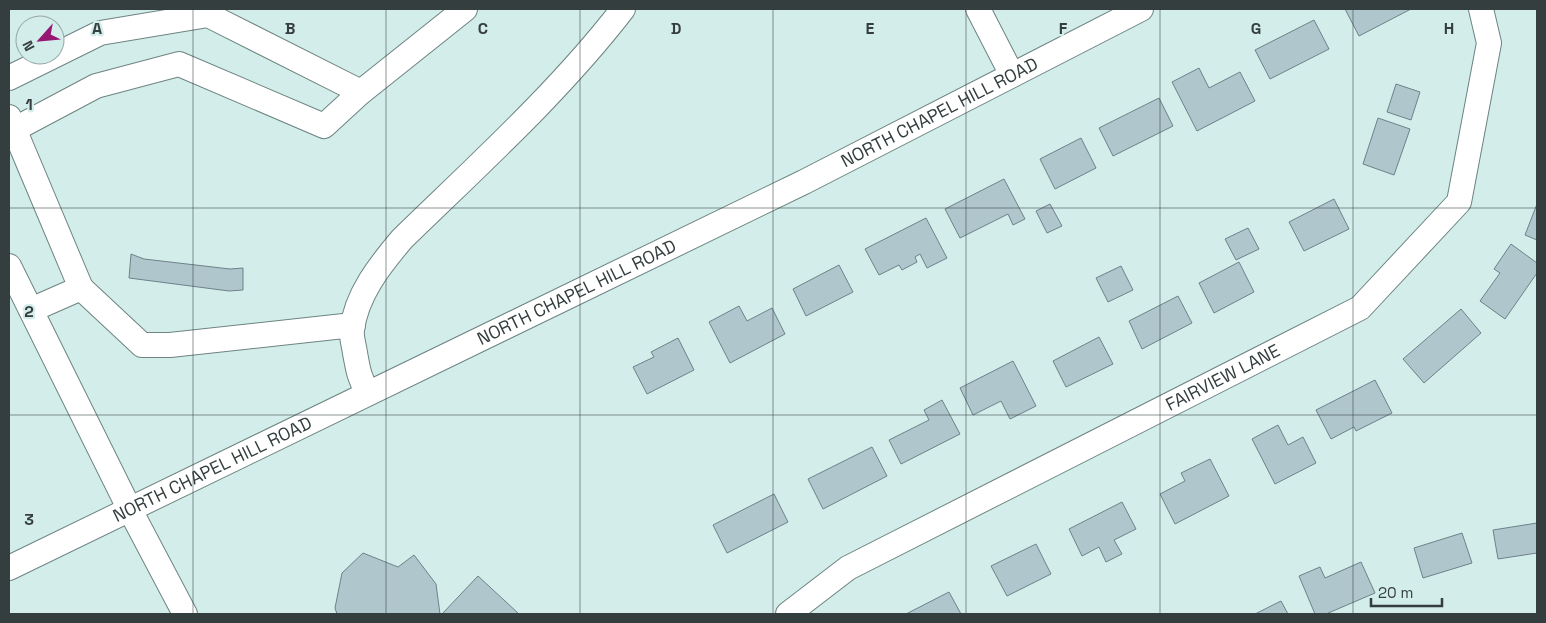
<svg xmlns="http://www.w3.org/2000/svg" width="1546" height="623" font-family="'Space Grotesk',sans-serif">
	<style>
		.building { fill: #afc6cd; stroke: #6d8289 }
		.lines { fill: none; stroke-linecap: round; stroke-linejoin: round }
		.minor-casing { stroke: #6d8482; stroke-width: 26 }
		.minor { stroke: #fff; stroke-width: 24 }
		.grid { fill: none; stroke: #343e3e; stroke-width: 1; stroke-opacity: 0.55 }
		.labels { text-anchor: middle; stroke-width: 4.5; stroke-linejoin: round; paint-order: stroke }
		.street-label { font-size: 18px; fill: #343e3e; stroke: #d3edea }
		.grid-label { font-size: 16px; text-anchor: middle; font-weight: bold; fill: #343e3e; stroke: #d3edea; stroke-width: 4.5; stroke-linejoin: round; paint-order: stroke }
	</style>
	<rect width="100%" height="100%" fill="#d3edea"/>
	<g class="building">
		<polygon points="1345,9 1411,9 1359,36"/>
		<polygon points="1314,20 1329,49 1270,79 1255,50"/>
		<polygon points="1199,68 1209,88 1240,72 1255,101 1197,131 1172,82"/>
		<polygon points="1396,84 1420,92 1411,120 1387,112"/>
		<polygon points="1159,98 1173,126 1113,156 1099,128"/>
		<polygon points="1378,118 1410,129 1394,175 1363,164"/>
		<polygon points="1081,138 1096,168 1055,189 1040,159"/>
		<polygon points="1004,179 1025,219 1013,225 1008,214 960,238 945,209"/>
		<polygon points="1334,199 1349,229 1304,251 1289,222"/>
		<polygon points="1050,204 1062,226 1047,233 1036,211"/>
		<polygon points="1537,204 1537,240 1525,235"/>
		<polygon points="926,218 947,258 927,268 920,254 915,257 917,262 902,270 899,265 879,275 865,249"/>
		<polygon points="1248,228 1259,249 1236,260 1225,239"/>
		<polygon points="1511,244 1537,263 1537,273 1505,319 1480,301 1500,273 1494,269"/>
		<polygon points="131,254 144,259 230,269 243,268 243,290 229,291 129,278"/>
		<polygon points="1239,262 1254,292 1214,313 1199,283"/>
		<polygon points="839,265 853,292 806,316 793,289"/>
		<polygon points="1121,266 1133,290 1108,302 1096,278"/>
		<polygon points="1178,296 1192,323 1142,349 1129,321"/>
		<polygon points="739,306 747,321 772,308 785,334 730,363 709,322"/>
		<polygon points="1461,309 1481,333 1424,383 1403,359"/>
		<polygon points="1099,337 1113,364 1066,387 1053,361"/>
		<polygon points="678,338 694,370 647,394 633,367 654,357 651,352"/>
		<polygon points="1013,361 1036,406 1010,419 1001,401 973,415 960,388"/>
		<polygon points="1375,380 1392,413 1356,431 1354,427 1331,439 1316,410"/>
		<polygon points="942,400 960,434 901,464 889,440 929,420 924,410"/>
		<polygon points="1278,425 1288,445 1303,437 1316,463 1275,484 1252,439"/>
		<polygon points="872,447 887,476 823,509 808,479"/>
		<polygon points="1210,459 1229,496 1175,524 1160,494 1185,481 1181,473"/>
		<polygon points="774,494 788,522 727,553 713,525"/>
		<polygon points="1122,502 1136,529 1114,540 1122,554 1106,562 1099,547 1082,556 1069,529"/>
		<polygon points="1537,523 1537,553 1498,559 1493,530"/>
		<polygon points="1462,533 1472,563 1423,578 1414,548"/>
		<polygon points="1036,544 1051,574 1007,596 991,566"/>
		<polygon points="363,553 398,567 414,555 436,584 440,614 337,614 335,608 342,573"/>
		<polygon points="1361,562 1375,593 1326,614 1315,614 1299,576 1320,567 1325,578"/>
		<polygon points="478,576 519,614 442,614"/>
		<polygon points="949,592 961,614 906,614"/>
		<polygon points="1281,601 1288,614 1255,614"/>
	</g>
	<g class="lines">
		<defs>
			<g id="minor">
				<polyline points="978,9 1012,75"/>
				<polyline points="9,78 100,33 208,15 361,92 324,126 179,64 96,86 15,129"/>
				<polyline points="361,92 465,9"/>
				<polyline points="9,117 81,288 31,310"/>
				<polyline points="9,266 129,508 185,614"/>
				<polyline points="81,288 142,345 170,345 353,325"/>
				<path d="M368,393C359,378 358,369 355,353C354,345 351,337 352,330C356,295 380,265 402,239C478,165 558,93 623,9"/>
				<path id="s1" d="M9,568L804,182L1141,9"/>
				<path id="s2" d="M788,614L848,568L1360,308L1459,202L1489,43L1481,9"/>
			</g>
		</defs>
		<use href="#minor" class="minor-casing"/>
		<use href="#minor" class="minor"/>
	</g>
	<path class="grid" d="M193,9V614M386,9V614M580,9V614M773,9V614M966,9V614M1160,9V614M1353,9V614M9,208H1537M9,415H1537"/>
	<g class="labels">
		<g class="street-label">
			<text dy="6" stroke="none"><textPath href="#s1" startOffset="1036">NORTH CHAPEL HILL ROAD</textPath></text>
			<text dy="6" stroke="none"><textPath href="#s1" startOffset="631">NORTH CHAPEL HILL ROAD</textPath></text>
			<text dy="6" stroke="none"><textPath href="#s2" startOffset="496">FAIRVIEW LANE</textPath></text>
			<text dy="6" stroke="none"><textPath href="#s1" startOffset="226">NORTH CHAPEL HILL ROAD</textPath></text>
		</g>
	</g>
	<g class="grid-label">
		<text x="97" y="34">A</text>
		<text x="290" y="34">B</text>
		<text x="483" y="34">C</text>
		<text x="676" y="34">D</text>
		<text x="870" y="34">E</text>
		<text x="1063" y="34">F</text>
		<text x="1256" y="34">G</text>
		<text x="1449" y="34">H</text>
		<text x="29" y="110">1</text>
		<text x="29" y="317">2</text>
		<text x="29" y="525">3</text>
	</g>
	<rect width="1546" height="623" fill="none" stroke="#343e3e" stroke-width="20"/>
	<g transform="translate(40 40) rotate(243)"><circle r="24" fill="#d3edea" stroke="#93a7a5"/>
	<path d="M0-4L9 19L0 12L-9 19Z" fill="#951872"/>
	<text y="-8" font-size="14" font-weight="bold" text-anchor="middle" fill="#343e3e">N</text>
	</g>
	<path d="M1371 598v8h71v-8" fill="none" stroke="#343e3e" stroke-width="2.5"/>
	<text x="1378" y="598" font-size="15" fill="#343e3e" stroke="#d3edea" stroke-width="4" paint-order="stroke">20 m</text>
</svg>
